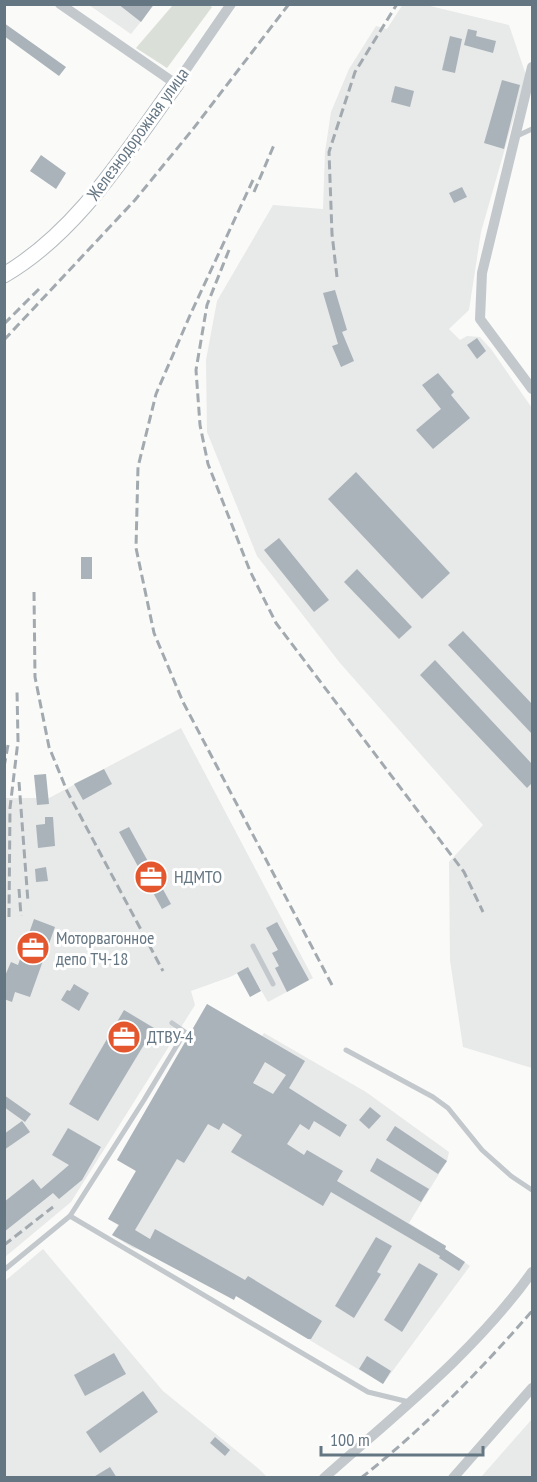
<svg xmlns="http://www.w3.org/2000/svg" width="537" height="1482" font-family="'PT Sans Narrow',sans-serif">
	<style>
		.built { fill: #e8e9e9 }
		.green { fill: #dadfd7 }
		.building { fill: #aab3b9; fill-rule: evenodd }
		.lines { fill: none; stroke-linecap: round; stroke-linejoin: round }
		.secondary-casing { stroke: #b3babf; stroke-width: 17 }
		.lane { stroke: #c3c8cc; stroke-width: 5 }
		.street { stroke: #c3c8cc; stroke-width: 10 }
		.secondary { stroke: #fff; stroke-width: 15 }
		.rail { stroke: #a2aab0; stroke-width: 3; stroke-dasharray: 9 4.5; stroke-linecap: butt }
		.labels { text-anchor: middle; stroke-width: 6; stroke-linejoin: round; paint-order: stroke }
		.street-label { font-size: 18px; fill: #657683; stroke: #fff }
		.poi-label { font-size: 18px; fill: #657683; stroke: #fff; text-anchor: start }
	</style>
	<rect width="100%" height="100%" fill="#fafaf8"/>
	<g class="built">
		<polygon points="403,4 426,5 509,25 526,75 481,232 469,310 449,329 460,340 467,336 480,337 491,349 532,408 532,1068 463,1047 450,960 449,862 483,825 340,663 257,556 207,432 206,360 217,301 273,205 323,209 325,152 331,112 349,69 376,26 387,29"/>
		<polygon points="89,5 154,5 131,34"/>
		<polygon points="181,728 313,978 268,1002 248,968 230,977 191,991 195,1005 71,1202 5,1257 5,798 49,798"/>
		<polygon points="207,1004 262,1036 264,1033 366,1092 449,1152 447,1161 409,1223 446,1246 445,1249 470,1266 383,1384 236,1296 144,1251 133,1248 112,1235 118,1225 108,1219 136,1171 117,1160"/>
		<polygon points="43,1249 163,1391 259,1469 267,1477 5,1478 5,1281"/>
		<polygon points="532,1419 532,1477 481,1477"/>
	</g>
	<polygon class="green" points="173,5 208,5 212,7 167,68 136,48"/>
	<g class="building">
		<polygon points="118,4 154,4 141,22"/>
		<polygon points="4,23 66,67 59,76 4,36"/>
		<polygon points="468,29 477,31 476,36 496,41 493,53 464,45"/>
		<polygon points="450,36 462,39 455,73 442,70"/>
		<polygon points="502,80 520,85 504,149 484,143"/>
		<polygon points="395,86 414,91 410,107 391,102"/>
		<polygon points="41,155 66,173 56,189 30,171"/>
		<polygon points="462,187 467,197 454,203 449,193"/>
		<polygon points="335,290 347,330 342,332 354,361 341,367 332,346 338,344 323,293"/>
		<polygon points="477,338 486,351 477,359 467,345"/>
		<polygon points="438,373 454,392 451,395 470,418 433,449 416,430 441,409 422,385"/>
		<polygon points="356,472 450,573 422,599 328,499"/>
		<polygon points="279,538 329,600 314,612 264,550"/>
		<rect x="81" y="557" width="11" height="22"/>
		<polygon points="357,569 412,627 399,639 344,582"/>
		<polygon points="463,631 532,704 532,734 448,645"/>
		<polygon points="435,660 532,764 532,783 527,788 420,675"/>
		<polygon points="104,769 112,784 83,800 74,784"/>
		<polygon points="46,774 49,804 37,805 34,775"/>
		<polygon points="45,817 53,817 55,846 38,848 36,825 45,824"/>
		<polygon points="129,827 150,865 140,870 119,832"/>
		<polygon points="46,867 48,881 36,882 35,869"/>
		<polygon points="159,882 171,904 162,909 150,887"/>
		<polygon points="34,919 55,927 30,997 15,992 12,1002 4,999 4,978 11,962 18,965"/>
		<polygon points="277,922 309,980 287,992 275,968 279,966 272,953 278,950 266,928"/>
		<polygon points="248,967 261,991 250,997 237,973"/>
		<polygon points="74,984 89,993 79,1011 61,1000 67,990 70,991"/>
		<path d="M207,1004L305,1061L289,1088L347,1125L340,1137L314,1121L309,1130L300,1124L287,1144L304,1155L307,1150L343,1171L337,1181L446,1246L445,1249L465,1262L459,1271L439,1258L440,1256L331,1192L323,1206L231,1152L242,1135L223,1123L219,1130L208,1124L184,1163L177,1159L135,1230L150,1239L155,1229L245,1280L248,1276L322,1321L311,1339H308L236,1296L234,1300L112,1235L119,1225L108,1219L136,1171L117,1160ZM265,1062L286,1075L273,1094L253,1083Z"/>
		<polygon points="124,1010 154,1028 98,1121 69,1104"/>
		<polygon points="4,1095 31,1114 25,1122 4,1107"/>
		<polygon points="370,1107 381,1116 369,1129 359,1120"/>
		<polygon points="22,1121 30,1132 4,1150 4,1134"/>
		<polygon points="395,1126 447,1161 438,1174 386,1140"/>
		<polygon points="68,1128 101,1147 82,1180 59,1199 53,1193 4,1232 4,1202 33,1179 41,1189 69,1165 52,1155"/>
		<polygon points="377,1158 429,1189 421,1202 370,1171"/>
		<polygon points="376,1237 392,1246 377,1272 381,1274 354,1318 335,1306"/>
		<polygon points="419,1263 438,1274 402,1332 384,1320"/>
		<polygon points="114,1353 126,1374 85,1396 74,1375"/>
		<polygon points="367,1356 391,1371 383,1384 359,1369"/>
		<polygon points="143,1391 158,1412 100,1453 86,1432"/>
		<polygon points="215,1437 230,1450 225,1456 210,1443"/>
		<polygon points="110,1467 117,1478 92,1478"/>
	</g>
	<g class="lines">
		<defs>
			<path id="secondary" d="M4,275C79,231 126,152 176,84"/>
		</defs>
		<use href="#secondary" class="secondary-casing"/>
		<g class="lane">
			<polyline points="517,136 532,129"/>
			<polyline points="253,946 273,984"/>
			<polyline points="346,1050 433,1097 448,1108 482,1150 511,1176 532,1190"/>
			<polyline points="70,1216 368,1392 409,1402"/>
			<polyline points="4,1270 70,1216 144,1100 185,1032 172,1023"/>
		</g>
		<g class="street">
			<polyline points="60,4 176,84 231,4"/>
			<polyline points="532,67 482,273 480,319 532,389"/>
			<path d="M324,1478C397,1413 475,1352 532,1272"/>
			<polyline points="453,1478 532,1388"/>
		</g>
		<use href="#secondary" class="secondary"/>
		<g class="rail">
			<polyline points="253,180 191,313 156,394 138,467 136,548 154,633 183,702 332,985"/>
			<polyline points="254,192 274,145"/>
			<polyline points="229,250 207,305 196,370 200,425 208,464 250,571 276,623 464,872 483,912"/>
			<polyline points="337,277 332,234 329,152 355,72 397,4"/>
			<polyline points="4,324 41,287"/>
			<polyline points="4,340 135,200 193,129 289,4"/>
			<polyline points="34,592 35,677 49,747 67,791 163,971"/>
			<polyline points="4,767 8,745"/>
			<polyline points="19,782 28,902"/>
			<polyline points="19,889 21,916"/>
			<polyline points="9,917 10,808 18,741 17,690"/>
			<polyline points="4,1245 53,1207"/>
			<path d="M361,1478C424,1428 480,1371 532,1311"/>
		</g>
	</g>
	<defs>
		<symbol id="office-disc" viewBox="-11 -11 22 22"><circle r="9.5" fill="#e4572e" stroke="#fff"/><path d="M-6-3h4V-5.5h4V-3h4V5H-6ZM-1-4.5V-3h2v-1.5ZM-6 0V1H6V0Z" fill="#fff"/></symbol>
	</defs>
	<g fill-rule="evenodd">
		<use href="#office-disc" x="132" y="858" width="38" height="38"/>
		<use href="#office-disc" x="14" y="929" width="38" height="38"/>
		<use href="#office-disc" x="105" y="1018" width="38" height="38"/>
	</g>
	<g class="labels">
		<g class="street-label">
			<text transform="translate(138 134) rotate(-54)" y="6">Железнодорожная улица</text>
		</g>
		<g class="poi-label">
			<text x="174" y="883">НДМТО</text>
			<text x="56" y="944">Моторвагонное<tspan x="56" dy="21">депо ТЧ-18</tspan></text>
			<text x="147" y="1043">ДТВУ-4</text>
		</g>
	</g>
	<rect width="537" height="1482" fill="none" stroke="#657683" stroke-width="12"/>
	<path d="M321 1446v9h162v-9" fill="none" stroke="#657683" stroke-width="3"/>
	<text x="330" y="1446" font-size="18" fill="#657683" stroke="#ffffff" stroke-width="4.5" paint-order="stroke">100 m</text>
</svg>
